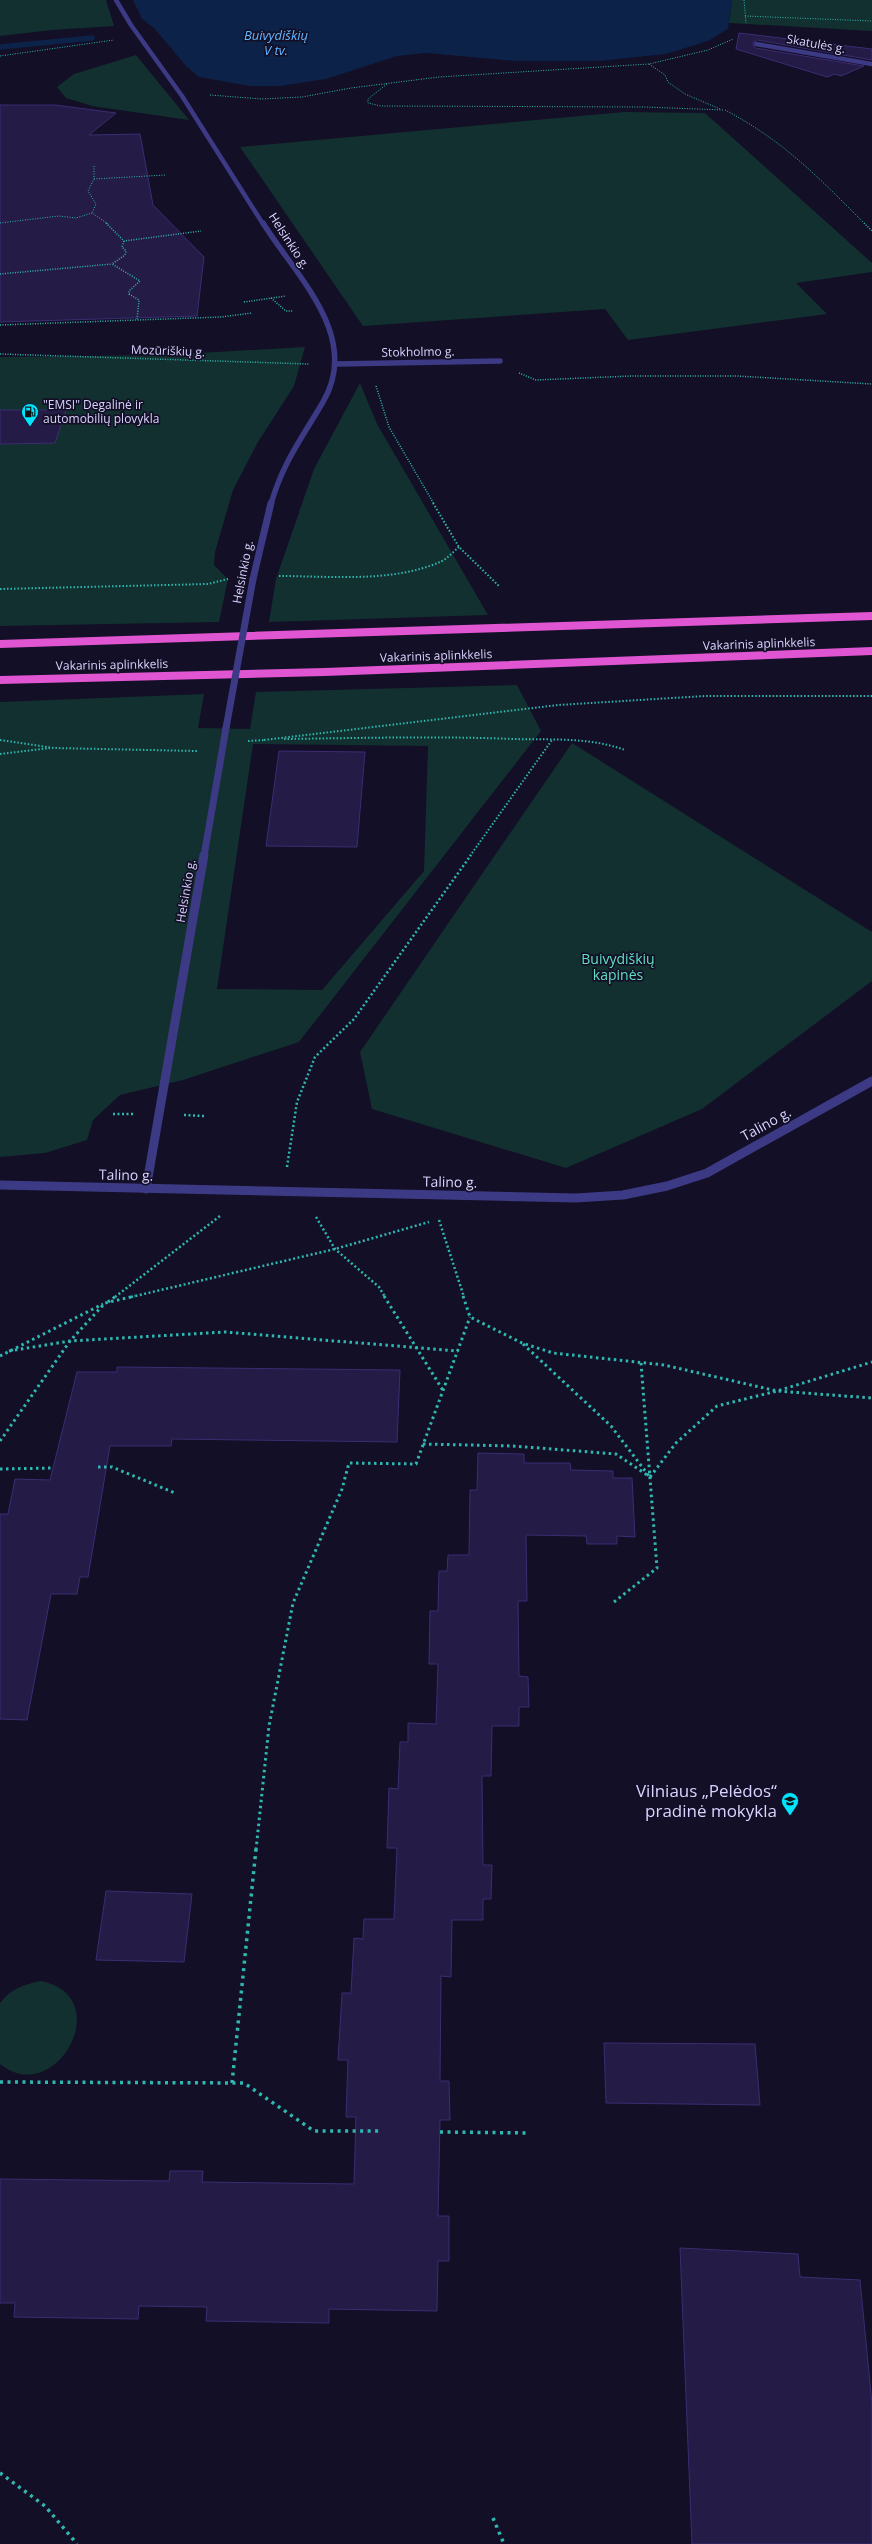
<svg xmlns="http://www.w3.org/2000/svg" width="872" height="2544" font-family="'Open Sans',sans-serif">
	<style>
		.green { fill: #12302f; fill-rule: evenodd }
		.water { fill: #0c2248 }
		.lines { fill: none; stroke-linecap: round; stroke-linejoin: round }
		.stream { stroke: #0c2248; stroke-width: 5.5 }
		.building { fill: #241b47; stroke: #3b2d73 }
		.path-far5 { stroke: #2fb8b0; stroke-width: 1; stroke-dasharray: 1 1.5; stroke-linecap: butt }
		.path-far4 { stroke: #2fb8b0; stroke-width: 1.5; stroke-dasharray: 1 1.5; stroke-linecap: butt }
		.path-far3 { stroke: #2fb8b0; stroke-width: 2; stroke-dasharray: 1.5 2; stroke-linecap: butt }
		.path-far2 { stroke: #2fb8b0; stroke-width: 2.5; stroke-dasharray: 2 2.5; stroke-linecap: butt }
		.path-far1 { stroke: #2fb8b0; stroke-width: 3; stroke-dasharray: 2.5 3.5; stroke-linecap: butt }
		.path { stroke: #2fb8b0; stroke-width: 3.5; stroke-dasharray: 3 4.5; stroke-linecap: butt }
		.minor-far3 { stroke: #3d3a85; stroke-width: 4.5 }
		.minor-far2 { stroke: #3d3a85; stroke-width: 5.5 }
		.minor-far1 { stroke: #3d3a85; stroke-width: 7 }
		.minor { stroke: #3d3a85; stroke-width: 9 }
		.trunk { stroke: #e055d1; stroke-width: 8 }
		.minor-bridge { stroke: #3d3a85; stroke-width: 7 }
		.labels { text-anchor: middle; stroke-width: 3.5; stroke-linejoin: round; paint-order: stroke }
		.far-street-label { font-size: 12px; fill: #d9d4ff; stroke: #130f26 }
		.far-poi-label { font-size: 12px; fill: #d9d4ff; stroke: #130f26; text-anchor: start }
		.far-water-label { font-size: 13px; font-style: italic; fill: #62b6ff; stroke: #130f26 }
		.park-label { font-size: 14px; fill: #5fe0c0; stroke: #130f26 }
		.street-label { font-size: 14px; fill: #d9d4ff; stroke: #130f26 }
		.near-poi-label { font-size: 17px; fill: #d9d4ff; stroke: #130f26; text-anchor: end }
	</style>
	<rect width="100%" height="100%" fill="#130f26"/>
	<g class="green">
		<polygon points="0,0 106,0 114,26 52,30 0,36"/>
		<polygon points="732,0 872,0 872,31 729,23"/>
		<polygon points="136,55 189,120 92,106 66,98 57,87 74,74"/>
		<polygon points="624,112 705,113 872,263 872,272 796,283 827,314 628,340 605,309 363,326 240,147"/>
		<polygon points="305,347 294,386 258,442 233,490 215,552 214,565 228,579 219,622 0,626 0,357 164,355"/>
		<polygon points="360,383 377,424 488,615 269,622 276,579 314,469"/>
		<path d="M517,685L541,731L299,1042L183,1080L120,1095L93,1120L87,1140L45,1153L0,1157V702L204,694L198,728L250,729L256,692ZM253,744L428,746L424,871L322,990L217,989Z"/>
		<polygon points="572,743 872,932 872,981 702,1109 566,1168 372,1109 360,1052"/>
		<path d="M41,1981C118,1997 55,2109 0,2064V2003C10,1989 25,1984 41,1981Z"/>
	</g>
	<polygon class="water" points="133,0 732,0 728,29 708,41 666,54 599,61 517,61 426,53 397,56 326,79 280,86 250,86 199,77 186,66 154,28 142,19"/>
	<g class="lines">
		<polyline class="stream" points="0,47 92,38"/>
	</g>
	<g class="building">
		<polygon points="739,33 872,49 872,60 757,40 752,43 755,48 864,66 841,76 835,74 827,77 736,49"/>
		<polygon points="0,105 55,105 116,113 89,135 140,134 153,205 204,257 197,316 0,322"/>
		<polygon points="0,410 66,410 55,443 0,444"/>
		<polygon points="279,751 365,752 357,847 266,846"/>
		<polygon points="117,1367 400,1370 397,1442 172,1439 171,1446 110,1446 88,1577 80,1577 77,1594 51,1594 27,1720 0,1719 0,1514 8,1514 15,1479 50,1480 77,1372 117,1372"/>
		<polygon points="478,1453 524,1454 524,1463 570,1463 571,1470 613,1471 613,1478 632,1478 635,1537 617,1536 617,1544 587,1544 586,1536 526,1535 527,1601 518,1601 519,1676 528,1677 529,1707 519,1707 519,1726 492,1726 491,1776 482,1776 483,1865 492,1865 491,1899 483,1899 483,1920 452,1920 451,1977 441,1976 440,2081 449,2081 450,2120 440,2120 438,2216 449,2216 449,2261 438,2261 437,2311 329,2309 329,2323 206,2321 207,2307 139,2306 138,2319 14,2317 15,2303 0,2303 0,2179 169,2181 170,2171 203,2171 202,2182 354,2184 356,2117 346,2117 348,2060 338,2060 342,1993 351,1993 354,1938 363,1939 364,1919 394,1919 397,1848 387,1848 389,1788 398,1789 400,1742 408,1742 408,1723 436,1724 438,1664 429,1664 430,1611 438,1611 439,1571 447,1571 448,1555 469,1555 470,1490 477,1490"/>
		<polygon points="106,1891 192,1894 184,1962 96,1960"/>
		<polygon points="604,2043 755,2044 760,2105 606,2103"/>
		<polygon points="680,2248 798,2254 800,2277 860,2280 872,2404 872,2544 692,2544"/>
	</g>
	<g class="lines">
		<g class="path-far5">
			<polyline points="744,0 746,23"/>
			<polyline points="745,16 872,21"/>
			<polyline points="0,56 114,40"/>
			<polyline points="649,64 665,75 668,82 685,94 720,109"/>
			<polyline points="387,84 368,99 368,103 381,106 644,107 724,110"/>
			<polyline points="210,95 262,99 302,97 351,88 439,77 649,64 708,50 733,39"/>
			<path d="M725,110C784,141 819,178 865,224"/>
			<polyline points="94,166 94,179 88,191 96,204 92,213 108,224"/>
			<polyline points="94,179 166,175"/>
			<polyline points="0,223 59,216 76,218 92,213"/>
		</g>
		<g class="path-far4">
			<polyline points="106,223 124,241 201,231"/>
			<polyline points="864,223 872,231"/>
			<polyline points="124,241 122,247 126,251 125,255 112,264 140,281 129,291 129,294 139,300 137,320 221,317 252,313"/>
			<polyline points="0,274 112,264"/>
			<polyline points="271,298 286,311 293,311"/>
			<polyline points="244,302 286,296"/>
			<polyline points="0,325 137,320"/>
			<polyline points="0,354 309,364"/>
			<polyline points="519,373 536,380 631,376 737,376 872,384"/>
			<polyline points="376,386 389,427 434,504"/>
		</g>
		<g class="path-far3">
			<polyline points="433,503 459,547 500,587"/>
			<path d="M279,576C330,576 391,583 440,562C447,559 453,552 459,547"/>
			<polyline points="0,589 208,584 228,579"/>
			<path d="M284,739C361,738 437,736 514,739C552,740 589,737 625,750"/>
			<polyline points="0,740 54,748 197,751"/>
			<polyline points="264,740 558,705 705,696 872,696"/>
			<polyline points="248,741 265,740"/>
			<polyline points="0,754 50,748"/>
			<polyline points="470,856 552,740"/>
		</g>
		<g class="path-far2">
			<polyline points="113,1114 133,1114"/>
			<polyline points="184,1115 204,1116"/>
			<polyline points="287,1167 297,1102 315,1057 354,1019 471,855"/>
			<polyline points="316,1217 335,1249 379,1287 385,1297"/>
			<polyline points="439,1220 464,1297"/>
			<polyline points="115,1297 220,1216"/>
			<polyline points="131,1297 335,1249 429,1222"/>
		</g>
		<g class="path-far1">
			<polyline points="384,1296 444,1392"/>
			<polyline points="463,1296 470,1317 522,1343 553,1353 664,1365 777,1391 872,1398"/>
			<polyline points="108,1302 116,1296"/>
			<polyline points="523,1344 611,1426 649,1476"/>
			<polyline points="9,1351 70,1341 225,1332 458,1351"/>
			<polyline points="0,1356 103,1304"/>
			<polyline points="0,1441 70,1341 105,1303 135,1296"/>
			<polyline points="423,1444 513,1446 616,1454 650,1477"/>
			<polyline points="98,1467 112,1467 175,1493"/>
			<polyline points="0,1469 53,1468"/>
			<polyline points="650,1477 676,1443 717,1406 777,1391 872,1362"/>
			<polyline points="614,1602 657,1568 641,1363"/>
			<polyline points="256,1850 269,1726 293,1603 342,1489 349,1463 416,1464 470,1317"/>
		</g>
		<g class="path">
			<polyline points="0,2082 244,2083 314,2131 381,2131"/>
			<polyline points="232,2083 256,1849"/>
			<polyline points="440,2132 530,2133"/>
			<polyline points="0,2473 45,2506 77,2544"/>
			<polyline points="493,2518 504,2544"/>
		</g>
		<g class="minor-far3">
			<polyline points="116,0 131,25 182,96 263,224"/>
			<polyline points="756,44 872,64"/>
		</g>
		<g class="minor-far2">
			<path d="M263,223C295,275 362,336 323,402C302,438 283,462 271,504"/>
			<polyline points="336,364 500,361"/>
		</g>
		<g class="minor-far1">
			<polyline points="253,579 271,503"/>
			<polyline points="204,856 226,728"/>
		</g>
		<g class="minor">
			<polyline points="0,1185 576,1198 623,1195 667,1186 707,1173 872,1081"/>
			<polyline points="146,1189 204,855"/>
		</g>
		<g class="trunk">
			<polyline points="0,644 872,616"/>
			<polyline points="0,680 325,672 872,651"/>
		</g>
		<polyline class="minor-bridge" points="226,728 253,579"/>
	</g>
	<defs>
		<symbol id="fuel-pin" viewBox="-11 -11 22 30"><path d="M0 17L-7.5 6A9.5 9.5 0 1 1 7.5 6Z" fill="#00e5ff" stroke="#130f26"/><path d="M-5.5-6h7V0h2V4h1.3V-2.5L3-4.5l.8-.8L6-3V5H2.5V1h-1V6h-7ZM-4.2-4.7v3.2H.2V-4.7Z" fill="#111"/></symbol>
		<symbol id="school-pin" viewBox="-11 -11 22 30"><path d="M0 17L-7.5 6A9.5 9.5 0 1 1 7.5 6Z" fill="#00e5ff" stroke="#130f26"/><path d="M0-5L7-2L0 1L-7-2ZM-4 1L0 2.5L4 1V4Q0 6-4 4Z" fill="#111"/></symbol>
	</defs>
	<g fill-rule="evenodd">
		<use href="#fuel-pin" x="20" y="402" width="20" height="27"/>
		<use href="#school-pin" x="780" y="1791" width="20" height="27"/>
	</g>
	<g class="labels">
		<g class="far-street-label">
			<text transform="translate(816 44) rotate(10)" y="4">Skatulės g.</text>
			<text transform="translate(289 241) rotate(57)" y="4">Helsinkio g.</text>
			<text transform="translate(168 351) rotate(2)" y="4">Mozūriškių g.</text>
			<text transform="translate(418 352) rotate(-1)" y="4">Stokholmo g.</text>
			<text transform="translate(243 572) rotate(-79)" y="4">Helsinkio g.</text>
			<text transform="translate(759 644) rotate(-2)" y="4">Vakarinis aplinkkelis</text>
			<text transform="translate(436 656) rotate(-2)" y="4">Vakarinis aplinkkelis</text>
			<text transform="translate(112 665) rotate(-1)" y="4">Vakarinis aplinkkelis</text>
			<text transform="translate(186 891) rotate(-80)" y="4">Helsinkio g.</text>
		</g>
		<g class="far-poi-label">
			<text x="43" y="409">"EMSI" Degalinė ir<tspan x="43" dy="14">automobilių plovykla</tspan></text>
		</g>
		<g class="far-water-label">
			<text x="276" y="40">Buivydiškių<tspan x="276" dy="15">V tv.</tspan></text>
		</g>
		<g class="park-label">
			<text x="618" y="964">Buivydiškių<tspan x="618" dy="16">kapinės</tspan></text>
		</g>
		<g class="street-label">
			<text transform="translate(766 1124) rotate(-29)" y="5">Talino g.</text>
			<text transform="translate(126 1175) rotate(1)" y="5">Talino g.</text>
			<text transform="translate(450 1182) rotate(1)" y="5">Talino g.</text>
		</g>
		<g class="near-poi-label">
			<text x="777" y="1797">Vilniaus „Pelėdos“<tspan x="777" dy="20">pradinė mokykla</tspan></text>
		</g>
	</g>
</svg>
